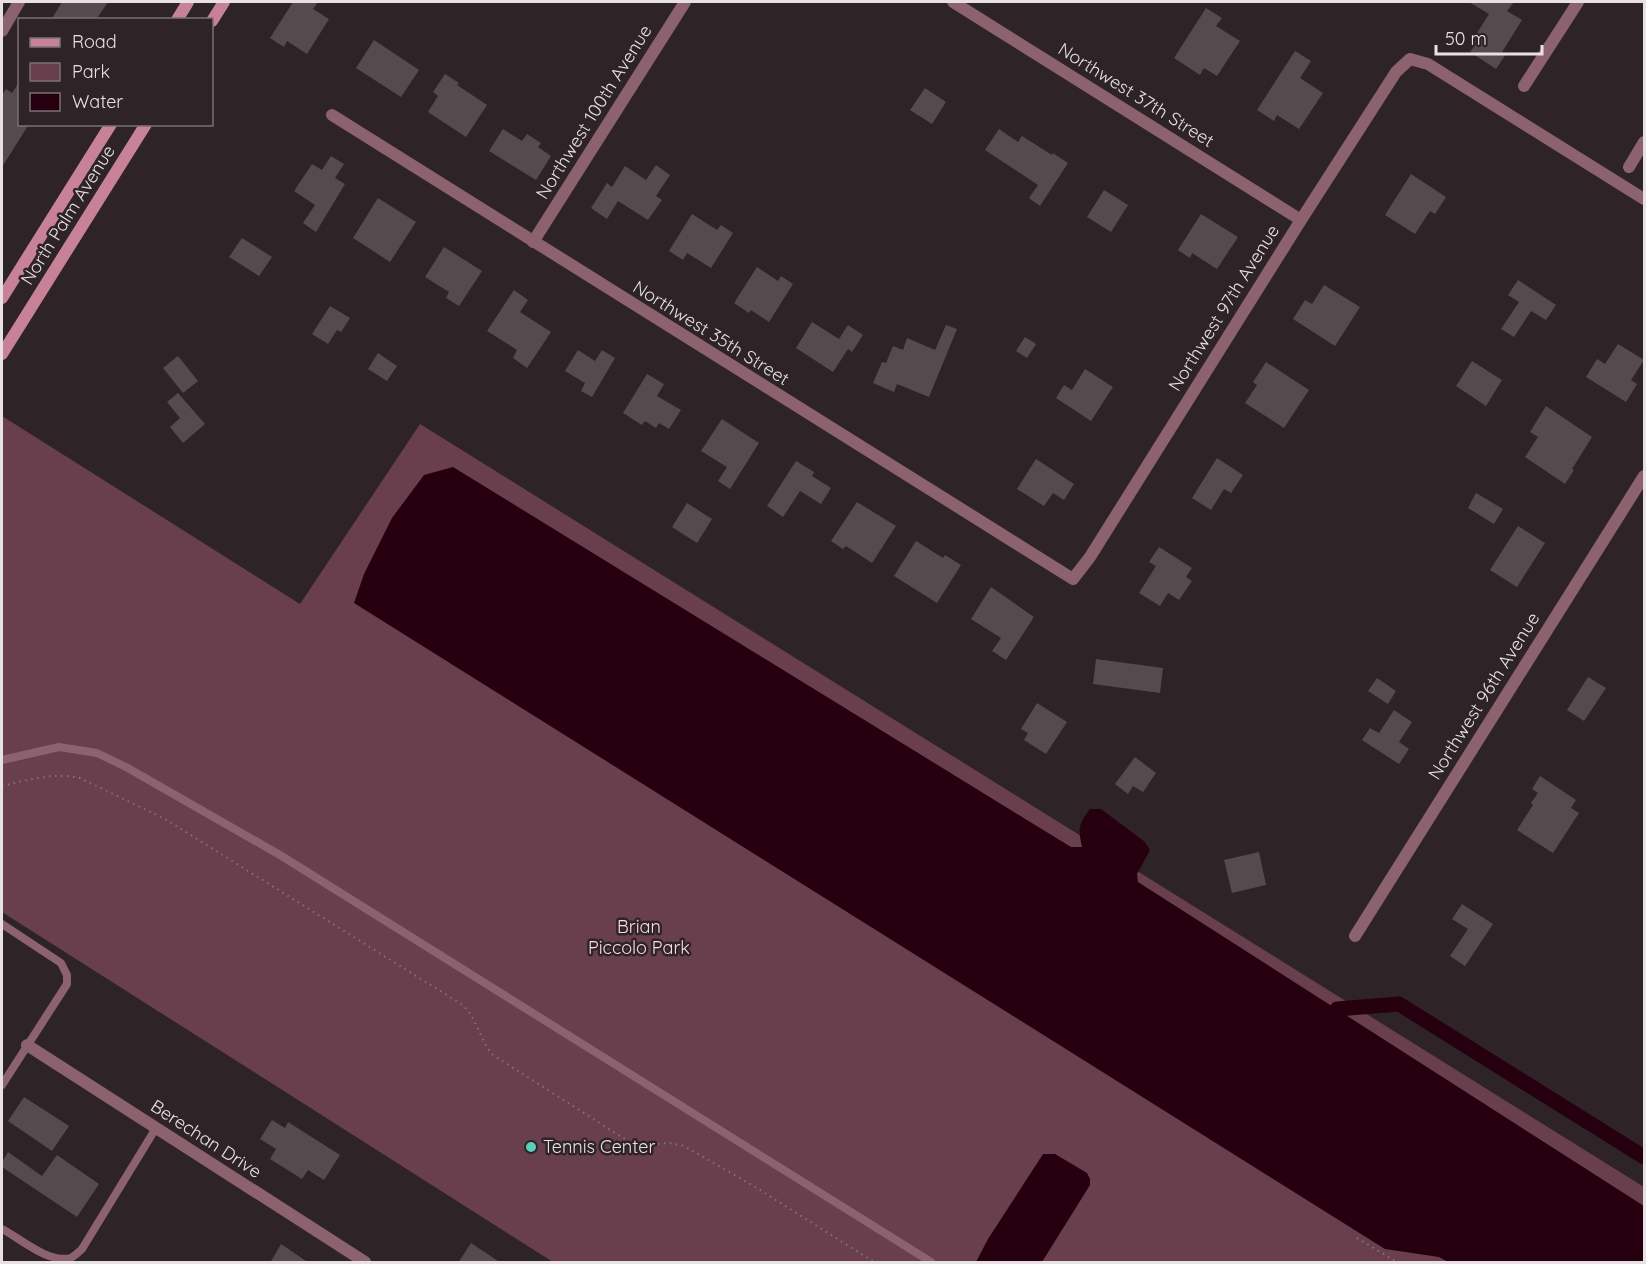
<svg xmlns="http://www.w3.org/2000/svg" width="1646" height="1264" font-family="Quicksand,sans-serif">
	<style>
		.green { fill: #693f4d }
		.water { fill: #26000f }
		.lines { fill: none; stroke-linecap: round; stroke-linejoin: round }
		.canal { stroke: #26000f; stroke-width: 15 }
		.building { fill: #554a4d }
		.path { stroke: #7d7577; stroke-width: 2; stroke-dasharray: 1.5 4.5; stroke-linecap: butt }
		.lane { stroke: #8d626f; stroke-width: 8 }
		.street { stroke: #8d626f; stroke-width: 12 }
		.secondary { stroke: #c78298; stroke-width: 12 }
		.poi-dot { fill: #5dceb9; stroke: #2e2427; stroke-width: 2 }
		.labels { text-anchor: middle; stroke-width: 5; stroke-linejoin: round; paint-order: stroke }
		.street-label { font-size: 18px; fill: #e8e1e3; stroke: #2e2427 }
		.park-label { font-size: 18px; fill: #fbd9e2; stroke: #2e2427 }
		.poi-label { font-size: 18px; fill: #e8e1e3; stroke: #2e2427; text-anchor: start }
	</style>
	<rect width="100%" height="100%" fill="#2e2427"/>
	<polygon class="green" points="2,416 300,604 420,424 1644,1187 1644,1262 553,1262 2,912"/>
	<g class="water">
		<path d="M453,467L1071,847H1082C1078,828 1078,825 1090,809H1101L1145,842L1150,850L1137,874L1138,882L1644,1206V1262H1448L1439,1257L1385,1249L354,603L364,574L392,518L424,475Z"/>
		<polygon points="1043,1154 1055,1154 1087,1173 1090,1179 1090,1185 1042,1262 976,1262 988,1239"/>
	</g>
	<g class="lines">
		<polyline class="canal" points="1337,1009 1399,1004 1644,1157"/>
	</g>
	<g class="building">
		<polygon points="62,2 108,2 96,20 51,20"/>
		<polygon points="293,2 318,2 313,9 329,19 307,54 287,41 284,47 270,38"/>
		<polygon points="1469,2 1514,2 1507,11 1522,20 1502,52 1506,54 1496,69 1470,52 1476,44 1472,41 1489,14"/>
		<polygon points="1206,8 1222,18 1216,26 1240,41 1217,76 1204,68 1200,75 1174,58"/>
		<polygon points="374,40 419,70 401,97 356,68"/>
		<polygon points="1295,51 1311,61 1300,78 1323,93 1299,129 1277,115 1274,121 1257,110"/>
		<polygon points="445,74 459,83 457,85 487,105 466,137 428,112 438,96 433,92"/>
		<polygon points="20,81 20,124 29,124 2,167 2,95 6,89 12,93"/>
		<polygon points="925,88 946,102 932,124 910,110"/>
		<polygon points="503,129 522,141 527,134 541,143 538,147 551,156 536,180 489,151"/>
		<polygon points="999,129 1018,142 1022,136 1052,155 1053,153 1068,163 1040,206 1029,198 1038,185 985,150"/>
		<polygon points="331,156 344,164 335,178 345,184 316,232 303,223 315,205 294,191 312,164 322,170"/>
		<polygon points="656,165 670,175 656,196 662,200 648,220 618,201 607,219 591,208 607,183 612,187 625,166 646,180"/>
		<polygon points="1411,174 1446,197 1435,214 1430,211 1415,234 1385,215"/>
		<polygon points="1104,190 1128,205 1111,232 1087,217"/>
		<polygon points="378,198 416,222 390,262 353,238"/>
		<polygon points="692,214 717,230 721,225 733,233 711,268 687,253 683,260 669,251"/>
		<polygon points="1201,214 1238,237 1217,269 1192,253 1190,258 1178,250"/>
		<polygon points="242,238 272,257 259,276 229,257"/>
		<polygon points="444,247 482,271 459,306 446,298 449,292 425,277"/>
		<polygon points="757,267 778,281 781,276 793,284 769,322 751,310 749,313 734,303"/>
		<polygon points="1518,280 1556,305 1546,320 1531,311 1514,337 1501,329 1519,302 1508,295"/>
		<polygon points="1324,285 1360,307 1335,346 1293,319 1305,300 1312,304"/>
		<polygon points="514,290 528,300 520,312 551,332 527,368 513,358 517,350 487,331"/>
		<polygon points="330,306 350,318 341,332 337,330 328,344 312,334"/>
		<polygon points="812,322 839,339 848,325 863,335 852,352 848,349 833,372 796,348"/>
		<polygon points="946,325 957,329 929,397 897,384 894,392 873,383 882,362 886,363 893,346 903,350 907,338 935,350"/>
		<polygon points="1025,337 1036,344 1027,358 1016,351"/>
		<polygon points="1618,344 1644,360 1631,380 1637,384 1626,402 1586,377 1597,359 1605,364"/>
		<polygon points="578,350 595,361 602,350 615,358 592,397 581,391 585,383 565,371"/>
		<polygon points="378,353 397,366 387,381 368,369"/>
		<polygon points="178,356 198,381 183,393 163,368"/>
		<polygon points="1472,361 1502,380 1486,406 1456,386"/>
		<polygon points="1266,362 1309,390 1284,428 1245,403 1257,385 1253,382"/>
		<polygon points="1085,369 1113,387 1091,421 1056,398 1064,385 1072,390"/>
		<polygon points="647,374 664,384 657,396 681,410 669,429 659,423 656,428 645,421 642,425 623,413"/>
		<polygon points="178,393 205,424 183,443 170,427 180,418 167,402"/>
		<polygon points="1546,406 1592,437 1572,469 1574,470 1565,484 1525,457 1538,437 1530,432"/>
		<polygon points="722,419 759,443 730,489 718,481 727,467 701,451"/>
		<polygon points="1217,458 1243,475 1231,493 1224,489 1211,510 1192,498"/>
		<polygon points="1036,459 1074,484 1064,500 1053,493 1044,506 1017,489"/>
		<polygon points="796,461 814,472 812,476 831,488 821,504 800,491 783,517 767,506"/>
		<polygon points="1476,493 1503,509 1494,524 1468,508"/>
		<polygon points="857,502 896,526 872,563 846,546 843,549 831,541"/>
		<polygon points="687,503 712,519 697,543 672,527"/>
		<polygon points="1518,526 1545,543 1517,587 1490,570"/>
		<polygon points="916,541 943,558 945,555 961,565 937,603 894,576"/>
		<polygon points="1159,547 1192,568 1186,577 1192,581 1179,600 1168,593 1160,606 1139,593 1156,566 1149,562"/>
		<polygon points="991,587 1034,617 1006,660 992,651 1001,638 971,619"/>
		<polygon points="1096,659 1163,668 1160,693 1093,684"/>
		<polygon points="1588,677 1606,688 1584,721 1567,710"/>
		<polygon points="1377,678 1396,691 1388,704 1368,691"/>
		<polygon points="1037,703 1067,722 1046,754 1024,740 1028,733 1021,729"/>
		<polygon points="1394,710 1412,722 1399,742 1409,749 1399,764 1362,740 1370,728 1379,733"/>
		<polygon points="1135,757 1156,773 1143,792 1133,786 1128,794 1115,784"/>
		<polygon points="1540,776 1576,800 1571,808 1579,813 1553,853 1517,830 1533,805 1531,803 1538,793 1532,789"/>
		<polygon points="1259,852 1266,885 1232,893 1224,860"/>
		<polygon points="1462,904 1493,924 1465,966 1450,956 1468,929 1452,919"/>
		<polygon points="24,1097 69,1126 52,1151 8,1121"/>
		<polygon points="272,1120 285,1128 288,1122 340,1155 324,1180 308,1170 302,1179 270,1159 276,1149 260,1139"/>
		<polygon points="8,1152 42,1176 57,1155 99,1184 77,1217 2,1167 2,1162"/>
		<polygon points="471,1243 501,1263 458,1263"/>
		<polygon points="281,1244 309,1263 270,1263"/>
	</g>
	<g class="lines">
		<g class="path">
			<path d="M2,786C28,780 53,772 80,778L165,819L461,1004C478,1018 479,1040 493,1055L631,1143L644,1145L670,1143L684,1146L752,1185L874,1262"/>
			<polyline points="1357,1238 1397,1262"/>
		</g>
		<g class="lane">
			<polyline points="2,760 59,747 97,753 126,767 280,855 931,1262"/>
			<polyline points="2,924 61,963 67,975 67,984 2,1085"/>
			<path d="M2,1229C20,1238 48,1264 71,1258C74,1256 79,1252 82,1249L156,1128"/>
		</g>
		<g class="street">
			<polyline points="953,2 1301,220"/>
			<polyline points="2,31 19,2"/>
			<polyline points="1524,86 1578,2"/>
			<polyline points="332,115 1073,579 1090,557 1301,220 1396,72 1410,59 1428,64 1644,199"/>
			<polyline points="1629,167 1644,142"/>
			<polyline points="533,242 685,2"/>
			<polyline points="1355,936 1644,476"/>
			<polyline points="27,1045 365,1262"/>
		</g>
		<g class="secondary">
			<polyline points="177,20 188,2"/>
			<polyline points="212,21 224,2"/>
			<polyline points="2,298 111,124"/>
			<polyline points="2,354 146,124"/>
		</g>
	</g>
	<circle class="poi-dot" cx="531" cy="1147" r="6"/>
	<g class="labels">
		<g class="street-label">
			<text transform="translate(1136 95) rotate(32)" y="6">Northwest 37th Street</text>
			<text transform="translate(594 112) rotate(-58)" y="6">Northwest 100th Avenue</text>
			<text transform="translate(68 215) rotate(-58)" y="6">North Palm Avenue</text>
			<text transform="translate(1224 308) rotate(-58)" y="6">Northwest 97th Avenue</text>
			<text transform="translate(711 333) rotate(32)" y="6">Northwest 35th Street</text>
			<text transform="translate(1484 696) rotate(-58)" y="6">Northwest 96th Avenue</text>
			<text transform="translate(206 1139) rotate(33)" y="6">Berechan Drive</text>
		</g>
		<g class="park-label">
			<text x="639" y="933">Brian<tspan x="639" dy="21">Piccolo Park</tspan></text>
		</g>
		<g class="poi-label">
			<text x="543" y="1153">Tennis Center</text>
		</g>
	</g>
	<rect width="1646" height="1264" fill="none" stroke="#e8e1e3" stroke-width="6"/>
	<rect x="18" y="18" width="195" height="108" fill="#2e2427" stroke="#787072" stroke-width="1.5"/>
	<rect x="30" y="38" width="30" height="9" fill="#c78298" stroke="#787072" stroke-width="1.5"/>
	<text x="72" y="48" font-size="18" fill="#e8e1e3">Road</text>
	<rect x="30" y="63" width="30" height="18" fill="#693f4d" stroke="#787072" stroke-width="1.5"/>
	<text x="72" y="78" font-size="18" fill="#e8e1e3">Park</text>
	<rect x="30" y="93" width="30" height="18" fill="#26000f" stroke="#787072" stroke-width="1.5"/>
	<text x="72" y="108" font-size="18" fill="#e8e1e3">Water</text>
	<path d="M1436 45v9h106v-9" fill="none" stroke="#e8e1e3" stroke-width="3"/>
	<text x="1445" y="45" font-size="18" fill="#e8e1e3" stroke="#2e2427" stroke-width="4.5" paint-order="stroke">50 m</text>
</svg>
